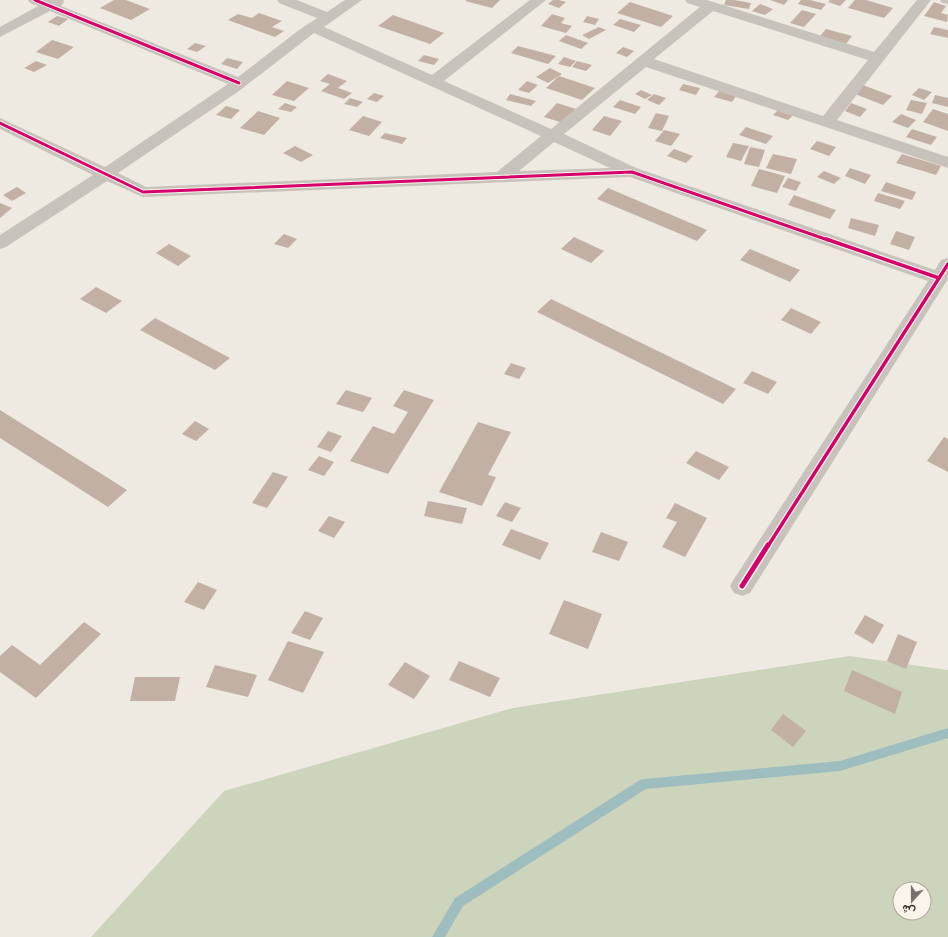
<svg xmlns="http://www.w3.org/2000/svg" width="948" height="937" font-family="'Golos Text',Vazirmatn,sans-serif">
	<style>
		.green { fill: #cdd4bc; fill-rule: evenodd }
		.lines { fill: none; stroke-linecap: round; stroke-linejoin: round }
		.stream { fill: #9ebdbf; fill-rule: evenodd }
		.building { fill: #c2b0a4 }
		.street { fill: #c7c2bb; fill-rule: evenodd }
		.cycleway-far2-casing { stroke: #faf4ea; stroke-width: 5 }
		.cycleway-far1-casing { stroke: #faf4ea; stroke-width: 6 }
		.cycleway-casing { stroke: #faf4ea; stroke-width: 8 }
		.cycleway-far2 { stroke: #d6006c; stroke-width: 3 }
		.cycleway-far1 { stroke: #d6006c; stroke-width: 3.5 }
		.cycleway { stroke: #d6006c; stroke-width: 5 }
	</style>
	<rect width="100%" height="100%" fill="#eeeae2"/>
	<path class="green" d="M850,656L948,670V937H91L224,791L513,708ZM900,889H924V913H900Z"/>
	<g class="lines">
		<polygon class="stream" points="948,728 948,738 840,771 646,789 463,906 445,937 432,937 455,898 640,780 644,779 840,761"/>
	</g>
	<g class="building">
		<polygon points="114,0 126,0 150,9 131,20 100,8"/>
		<polygon points="467,0 500,0 492,8 465,1"/>
		<polygon points="553,0 559,0 566,2 559,8 548,4"/>
		<polygon points="726,0 734,0 751,3 749,9 724,5"/>
		<polygon points="770,0 788,0 784,5"/>
		<polygon points="801,0 810,0 826,4 821,10 798,4"/>
		<polygon points="830,0 846,0 840,6 828,2"/>
		<polygon points="855,0 866,0 893,8 884,18 848,8"/>
		<polygon points="630,2 673,16 661,27 617,13"/>
		<polygon points="934,2 946,6 941,13 948,15 947,22 924,16"/>
		<polygon points="760,4 773,9 765,15 752,11"/>
		<polygon points="802,10 816,14 804,27 790,23"/>
		<polygon points="259,13 282,21 272,27 284,31 275,37 228,20 238,14 252,18"/>
		<polygon points="552,14 565,18 561,23 572,26 566,33 541,26"/>
		<polygon points="393,15 444,33 430,44 378,26"/>
		<polygon points="57,16 68,19 59,26 48,22"/>
		<polygon points="587,16 599,19 595,25 583,22"/>
		<polygon points="620,19 641,25 634,32 613,25"/>
		<polygon points="599,27 606,30 589,39 582,35"/>
		<polygon points="934,27 948,30 948,38 930,34"/>
		<polygon points="826,29 852,36 846,44 820,36"/>
		<polygon points="566,35 588,43 581,49 559,41"/>
		<polygon points="52,40 74,47 58,59 36,52"/>
		<polygon points="195,43 206,46 197,52 187,49"/>
		<polygon points="518,46 556,56 548,64 511,53"/>
		<polygon points="623,47 634,51 627,57 616,53"/>
		<polygon points="424,55 439,59 434,65 418,61"/>
		<polygon points="564,57 576,61 570,67 558,64"/>
		<polygon points="227,58 243,62 237,69 221,64"/>
		<polygon points="36,61 47,65 34,72 24,68"/>
		<polygon points="577,61 592,65 586,71 572,67"/>
		<polygon points="550,68 562,74 548,83 536,77"/>
		<polygon points="328,74 347,81 338,88 352,93 344,99 321,91 330,84 320,81"/>
		<polygon points="559,76 595,88 582,100 546,88"/>
		<polygon points="287,81 309,88 294,101 272,95"/>
		<polygon points="527,81 538,85 529,93 518,90"/>
		<polygon points="683,84 700,88 696,95 679,90"/>
		<polygon points="863,85 892,96 883,105 855,94"/>
		<polygon points="919,88 932,92 924,100 912,95"/>
		<polygon points="641,90 652,95 645,99 635,94"/>
		<polygon points="720,90 737,95 732,102 714,97"/>
		<polygon points="374,93 384,96 377,102 367,99"/>
		<polygon points="510,94 536,101 531,106 506,100"/>
		<polygon points="654,94 666,98 659,105 647,100"/>
		<polygon points="935,95 948,98 948,107 932,103"/>
		<polygon points="350,98 363,102 357,107 344,104"/>
		<polygon points="620,100 641,107 635,114 613,107"/>
		<polygon points="911,100 927,103 922,114 906,110"/>
		<polygon points="285,103 297,107 291,112 278,109"/>
		<polygon points="557,103 576,109 563,123 544,117"/>
		<polygon points="851,103 867,109 860,117 845,111"/>
		<polygon points="226,106 240,110 231,119 216,115"/>
		<polygon points="781,107 796,113 788,120 773,115"/>
		<polygon points="933,109 948,114 948,131 923,122"/>
		<polygon points="258,111 280,118 264,135 240,128"/>
		<polygon points="656,113 669,116 662,131 648,128"/>
		<polygon points="901,114 916,120 908,128 892,122"/>
		<polygon points="363,116 382,122 369,136 349,130"/>
		<polygon points="604,116 622,121 610,136 592,130"/>
		<polygon points="746,127 773,136 766,144 739,135"/>
		<polygon points="912,129 937,137 931,145 906,137"/>
		<polygon points="664,130 680,134 671,146 655,141"/>
		<polygon points="385,133 407,138 402,144 380,138"/>
		<polygon points="817,141 836,147 829,156 810,149"/>
		<polygon points="733,143 749,146 741,161 726,157"/>
		<polygon points="295,146 313,155 301,162 283,153"/>
		<polygon points="750,147 765,150 759,167 744,164"/>
		<polygon points="674,149 693,156 686,163 667,156"/>
		<polygon points="773,154 797,159 791,174 766,168"/>
		<polygon points="902,154 941,166 936,175 896,163"/>
		<polygon points="850,168 871,175 865,184 845,176"/>
		<polygon points="759,169 785,176 777,193 751,186"/>
		<polygon points="824,171 841,178 834,184 817,177"/>
		<polygon points="788,178 801,182 796,191 782,187"/>
		<polygon points="886,182 916,192 912,200 881,191"/>
		<polygon points="17,187 26,193 12,201 3,195"/>
		<polygon points="608,188 707,230 697,241 597,199"/>
		<polygon points="878,193 905,201 900,209 874,201"/>
		<polygon points="794,195 836,210 830,219 788,205"/>
		<polygon points="0,203 12,208 0,218"/>
		<polygon points="851,218 879,225 875,236 848,228"/>
		<polygon points="896,231 915,237 909,250 890,244"/>
		<polygon points="284,234 297,239 288,248 274,244"/>
		<polygon points="574,237 604,251 591,263 561,249"/>
		<polygon points="169,244 191,256 178,266 156,253"/>
		<polygon points="750,249 800,270 790,282 740,260"/>
		<polygon points="96,287 122,301 106,313 80,299"/>
		<polygon points="551,299 736,389 723,404 537,312"/>
		<polygon points="791,308 821,322 811,334 781,320"/>
		<polygon points="155,318 230,358 215,370 140,330"/>
		<polygon points="511,363 526,368 519,379 504,374"/>
		<polygon points="752,371 777,382 768,394 743,383"/>
		<polygon points="346,390 372,398 363,412 336,404"/>
		<polygon points="404,390 434,400 388,474 350,461 373,426 394,434 408,412 393,406"/>
		<polygon points="0,410 127,490 108,507 0,438"/>
		<polygon points="195,421 209,429 196,441 182,434"/>
		<polygon points="478,422 511,432 488,475 496,477 482,506 439,492"/>
		<polygon points="328,431 342,436 331,452 317,447"/>
		<polygon points="944,437 948,439 948,472 927,461"/>
		<polygon points="696,451 729,467 719,480 686,463"/>
		<polygon points="319,456 334,462 324,476 308,470"/>
		<polygon points="273,472 288,477 267,508 252,503"/>
		<polygon points="428,501 467,508 462,524 424,516"/>
		<polygon points="505,502 521,508 512,522 496,516"/>
		<polygon points="675,503 707,518 685,557 662,547 677,522 666,518"/>
		<polygon points="329,516 345,522 334,538 318,531"/>
		<polygon points="511,529 549,543 540,560 502,545"/>
		<polygon points="601,532 628,542 619,561 592,552"/>
		<polygon points="198,582 217,590 204,610 184,602"/>
		<polygon points="564,600 602,614 588,649 549,634"/>
		<polygon points="305,611 323,618 310,640 291,633"/>
		<polygon points="865,615 884,625 873,644 854,633"/>
		<polygon points="84,622 101,634 36,698 0,672 0,656 12,645 40,665"/>
		<polygon points="898,634 917,642 906,669 887,661"/>
		<polygon points="288,641 324,652 303,693 268,680"/>
		<polygon points="459,661 500,678 490,697 449,680"/>
		<polygon points="405,662 430,676 414,699 388,685"/>
		<polygon points="215,665 257,675 248,697 206,687"/>
		<polygon points="852,670 902,692 895,714 844,691"/>
		<polygon points="135,677 180,677 175,701 130,701"/>
		<polygon points="783,714 806,731 793,747 771,730"/>
	</g>
	<g class="lines">
		<g class="street">
			<path d="M28,0H63L64,2L61,6L238,77L299,30L317,18L279,3L277,0H297L327,12L345,0H362L324,27L432,75L530,0H546L444,81L551,129L700,7L687,3L685,0H707L874,52L917,0H931L837,120L948,157V168L646,67L564,134L636,168L935,270L941,260L948,258V279L750,593L742,596L734,593L730,586L734,579L928,281L630,177L143,197L107,181L6,247L0,249V235L93,175L0,129V118L105,167L228,84L50,11L0,37V27L38,6L30,3ZM713,11L868,60L823,116L654,59ZM314,33L541,136L497,172L146,187L118,173L239,91ZM554,142L610,168L519,171Z"/>
			<polygon points="940,0 948,0 948,4 942,3"/>
		</g>
		<defs>
			<g id="cycleway-far2">
				<polyline points="35,0 239,83"/>
				<polyline points="0,123 143,192 632,172 828,240"/>
			</g>
			<g id="cycleway-far1">
				<polyline points="826,239 939,278"/>
				<polyline points="768,546 948,264"/>
			</g>
			<polyline id="cycleway" points="742,586 768,545"/>
		</defs>
		<use href="#cycleway-far2" class="cycleway-far2-casing"/>
		<use href="#cycleway-far1" class="cycleway-far1-casing"/>
		<use href="#cycleway" class="cycleway-casing"/>
		<use href="#cycleway-far2" class="cycleway-far2"/>
		<use href="#cycleway-far1" class="cycleway-far1"/>
		<use href="#cycleway" class="cycleway"/>
	</g>
	<g transform="translate(912 901) rotate(201)"><circle r="19" fill="#faf4ea" stroke="#aca59d"/>
	<path d="M0-3L7 15L0 10L-7 15Z" fill="#78706a"/>
	<text y="-6" font-size="11" font-weight="bold" text-anchor="middle" fill="#382f29">ش</text>
	</g>
</svg>
